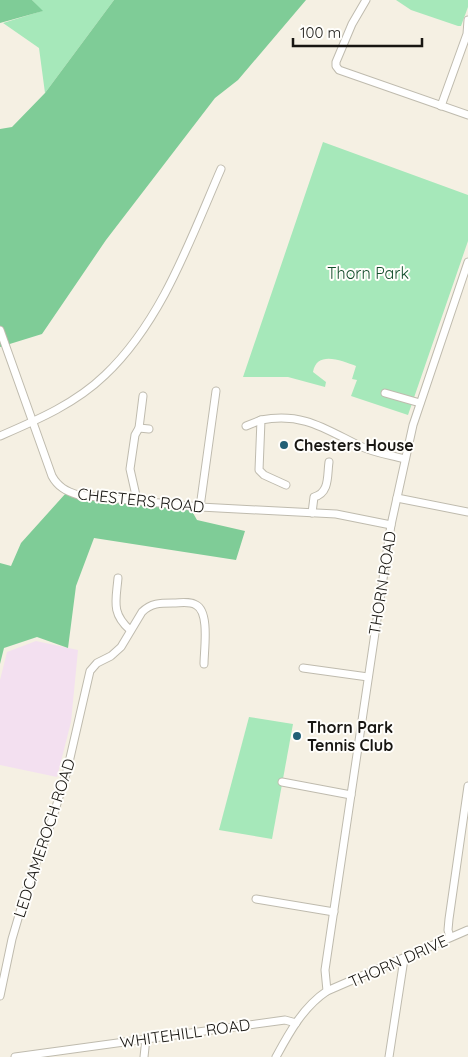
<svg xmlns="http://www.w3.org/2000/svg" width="468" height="1057" font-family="Quicksand,sans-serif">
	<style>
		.education { fill: #f3e0f0 }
		.green { fill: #a6e8ba }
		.forest { fill: #7fcc97 }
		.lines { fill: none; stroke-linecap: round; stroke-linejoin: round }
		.minor-casing { stroke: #bfbbae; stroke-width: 9 }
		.minor { stroke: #fff; stroke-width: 7 }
		.poi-dot { fill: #225f76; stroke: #fffefb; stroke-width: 2 }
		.labels { text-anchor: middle; stroke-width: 4; stroke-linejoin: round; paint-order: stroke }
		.park-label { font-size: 16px; fill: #134d2b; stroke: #fffefb }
		.poi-label { font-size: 16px; font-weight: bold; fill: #181612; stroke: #fffefb; text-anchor: start }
		.street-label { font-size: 16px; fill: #181612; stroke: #fffefb }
	</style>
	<rect width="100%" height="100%" fill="#f5f0e3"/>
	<polygon class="education" points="36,641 78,650 71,722 57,777 0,765 0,680 7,652"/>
	<g class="green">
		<polygon points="32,0 114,0 45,93 39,48 3,23 42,11"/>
		<polygon points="396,0 468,0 468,7 461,26 458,26 411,10"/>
		<path d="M323,142L468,195V241L408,415L351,396L357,380L352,379L356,366C342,361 317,350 313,372L326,382L325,387L288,377H243Z"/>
		<polygon points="249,717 293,724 272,839 219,830"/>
	</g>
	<g class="forest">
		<polygon points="0,0 32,0 43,11 0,23"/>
		<polygon points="114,0 306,0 238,80 215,98 106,240 42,334 0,347 0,129 12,127 45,93"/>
		<polygon points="66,493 88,501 125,499 189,506 197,520 245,531 236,560 94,538 76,586 68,648 37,637 4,648 0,664 0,563 11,566 21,543"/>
	</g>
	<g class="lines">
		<defs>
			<g id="minor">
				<polyline points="366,0 352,24 336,62 336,66 339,70 468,115"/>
				<polyline points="441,106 467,34 468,20"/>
				<path d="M0,330L52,476C58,487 66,491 78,495L200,507L336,514L391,525"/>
				<polyline points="385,393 420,403"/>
				<polyline points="246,426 261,420"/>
				<polyline points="139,428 149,429"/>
				<path d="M0,436C37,420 75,404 105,375C162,321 190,240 221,169"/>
				<path d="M286,485L264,475L259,470L261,420C303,412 325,429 360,446C374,453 391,455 405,459"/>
				<polyline points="397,498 468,512"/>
				<polyline points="137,500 130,469 135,435 139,428 143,396"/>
				<polyline points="200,507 216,391"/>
				<path d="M312,513L314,497C330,493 327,475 329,462"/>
				<path d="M118,578C116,601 111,613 130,630"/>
				<polyline points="303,668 368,677"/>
				<polyline points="282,782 351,795"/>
				<polyline points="256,899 334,912"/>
				<polyline points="450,937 448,930 449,919 468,786"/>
				<polyline points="327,991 468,930"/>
				<path d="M0,996L12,939L27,888L52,820L67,771L90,671L97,663L111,656L121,647L142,612C151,603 160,603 173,603C181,603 190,601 196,605C210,612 204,650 204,664"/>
				<polyline points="15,1057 285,1020 296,1023"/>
				<polyline points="144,1057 146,1038"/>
				<path d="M276,1057C289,1033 303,1007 327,991L325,970L391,525L413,425L468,262"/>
				<polyline points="389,1057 404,959"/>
			</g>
		</defs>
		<use href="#minor" class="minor-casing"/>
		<use href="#minor" class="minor"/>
	</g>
	<g class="poi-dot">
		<circle cx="284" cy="445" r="5"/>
		<circle cx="297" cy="736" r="5"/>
	</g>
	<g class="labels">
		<g class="park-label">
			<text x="368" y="279">Thorn Park</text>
		</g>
		<g class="poi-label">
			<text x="294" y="451">Chesters House</text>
			<text x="307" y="733">Thorn Park<tspan x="307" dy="18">Tennis Club</tspan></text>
		</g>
		<g class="street-label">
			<text transform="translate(141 500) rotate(6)" y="6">CHESTERS ROAD</text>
			<text transform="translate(382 583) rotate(-81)" y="6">THORN ROAD</text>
			<text transform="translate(44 838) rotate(-72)" y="6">LEDCAMEROCH ROAD</text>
			<text transform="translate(398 961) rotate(-24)" y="6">THORN DRIVE</text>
			<text transform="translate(185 1033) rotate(-8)" y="6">WHITEHILL ROAD</text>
		</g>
	</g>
	<path d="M293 38v8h129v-8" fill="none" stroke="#181612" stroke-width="2.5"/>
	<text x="300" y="38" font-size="15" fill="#181612" stroke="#fffefb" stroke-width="4" paint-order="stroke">100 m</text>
</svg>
